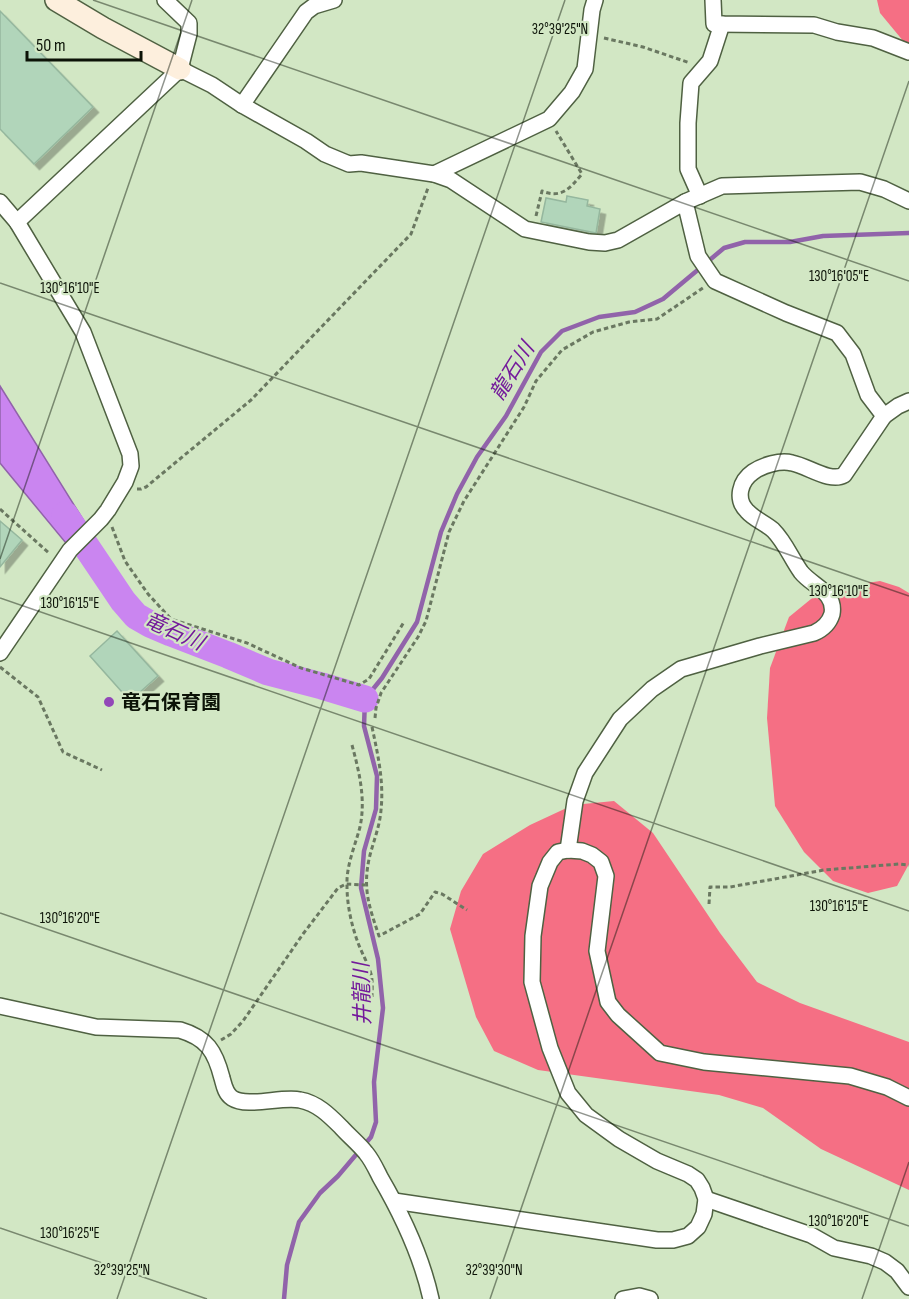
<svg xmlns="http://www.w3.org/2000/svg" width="909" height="1299" font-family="'Sofia Sans Condensed','Noto Sans JP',sans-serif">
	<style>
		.forest { fill: #f56f84 }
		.water { fill: #ca85f0; stroke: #9163aa; stroke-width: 1.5 }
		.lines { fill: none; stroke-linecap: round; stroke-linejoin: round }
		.stream { stroke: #9163aa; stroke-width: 4.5 }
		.river { stroke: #ca85f0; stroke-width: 27 }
		.building { fill: #b1d5ba; stroke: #95b79e; stroke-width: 1.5; filter: url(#shadow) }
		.street-casing { stroke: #4f6142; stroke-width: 18 }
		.secondary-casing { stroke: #4f6142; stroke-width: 24 }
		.path { stroke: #6a7861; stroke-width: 3; stroke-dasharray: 4.5 3; stroke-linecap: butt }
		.street { stroke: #fff; stroke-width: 15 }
		.secondary { stroke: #fdefdd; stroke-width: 21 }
		.ticks { fill: none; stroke: #0c1307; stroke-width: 1.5; stroke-opacity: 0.45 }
		.poi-dot { fill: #9247b8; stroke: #d2e7c4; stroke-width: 2 }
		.labels { text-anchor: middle; stroke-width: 4.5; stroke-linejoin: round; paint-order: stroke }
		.poi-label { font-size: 20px; font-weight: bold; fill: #0c1307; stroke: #d2e7c4; text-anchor: start }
		.water-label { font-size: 21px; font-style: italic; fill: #741a9b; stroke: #d2e7c4 }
		.ticks-label { font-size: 15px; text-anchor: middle; fill: #0c1307; stroke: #d2e7c4; stroke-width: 4.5; stroke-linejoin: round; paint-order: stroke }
	</style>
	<defs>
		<filter id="shadow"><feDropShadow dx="5.5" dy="5.5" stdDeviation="0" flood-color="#0004"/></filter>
	</defs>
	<rect width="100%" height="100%" fill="#d2e7c4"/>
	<g class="forest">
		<polygon points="877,0 909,0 909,48 880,13"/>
		<polygon points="880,581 899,587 909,593 909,864 897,886 868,893 833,881 804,852 775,806 767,718 770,668 789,617 822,590"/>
		<polygon points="614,801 653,833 720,933 757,982 800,1003 909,1042 909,1190 821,1149 763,1108 719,1095 538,1070 494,1051 476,1017 450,929 461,891 483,854 530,825 573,805"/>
	</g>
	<polygon class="water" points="0,386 89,529 70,548 0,463"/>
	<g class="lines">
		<polyline class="stream" points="284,1299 287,1265 299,1222 320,1193 338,1176 371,1137 376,1122 374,1082 383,1008 378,959 361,888 364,851 376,809 377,776 364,726 365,699 382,678 417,622 441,532 457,494 477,457 506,416 541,352 562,331 599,317 635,312 663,299 724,248 745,242 790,242 823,236 909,233"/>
		<polyline class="river" points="65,515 123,601 136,616 150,624 171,633 228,655 268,672 322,686 365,699"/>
	</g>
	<g class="building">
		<polygon points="0,11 93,107 34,164 0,129"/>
		<polygon points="567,196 588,200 587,206 600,209 596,233 541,222 546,198 566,202"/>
		<polygon points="0,521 22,540 0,567"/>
		<polygon points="117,631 158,676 130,701 90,656"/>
	</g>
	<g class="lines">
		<defs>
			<g id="street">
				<polyline points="165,0 189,23 189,34 180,69"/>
				<polyline points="713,0 714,24 814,25 837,32 873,38 909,52"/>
				<polyline points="242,105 306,12 314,6 334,0"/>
				<polyline points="434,174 549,119 572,92 585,69 592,10 595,0"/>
				<polyline points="700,196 688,169 688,123 691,83 710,61 722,24"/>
				<polyline points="0,202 17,222 83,332 130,454 131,466 125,482 108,510 101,519 70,550 0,653"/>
				<polyline points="685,202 698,256 715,281 786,313 837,333 853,354 868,395 884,416 898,406 909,401"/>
				<polyline points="17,222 180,69 212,85 242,105 306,141 325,154 349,164 361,163 434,174 451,180 525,229 589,242 605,243 618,240 685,202 722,186 860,182 884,189 909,201"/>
				<path d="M568,850L575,801L585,773L620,719L652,689L681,669L760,646L814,633C823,629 829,624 832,614C836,592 812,586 801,572C791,558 785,542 773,530C765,523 754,519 747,511C735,499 740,481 753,472C763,465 780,460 792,463C808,466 830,483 844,475L884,416"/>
				<path d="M0,1006L96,1027L180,1030C207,1038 215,1051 222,1078C224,1085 225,1093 232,1098C247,1108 282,1096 300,1100C317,1103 329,1115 341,1127C349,1136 359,1144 366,1153C372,1160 376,1169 380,1177C401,1213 422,1258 431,1299"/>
				<polyline points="706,1199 811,1235 834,1248 871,1256 885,1262 897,1271 909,1287"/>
				<polyline points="394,1201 657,1240 673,1240 688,1236 698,1227 704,1214 706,1199 702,1188 697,1180 688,1174 657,1161 619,1139 586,1115 568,1093 550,1048 532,982 533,936 540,886 550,862 558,852 568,850 582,851 592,855 601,862 606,876 597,951 608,1002 618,1015 660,1053 704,1062 850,1076 887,1087 909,1098"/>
				<polyline points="623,1299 639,1296 650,1299"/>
			</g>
			<polyline id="secondary" points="56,0 103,28 180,69"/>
		</defs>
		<use href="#street" class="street-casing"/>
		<use href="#secondary" class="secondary-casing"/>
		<g class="path">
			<polyline points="604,38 643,47 690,63"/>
			<path d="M536,216L542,191C562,199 570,188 582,174L556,131"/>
			<polyline points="137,489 141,489 146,487 251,400 411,234 428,188"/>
			<polyline points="0,509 50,554"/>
			<polyline points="112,527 125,561 148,594 171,619 247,643 301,668 359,685 369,679 404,622"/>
			<polyline points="0,667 38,697 63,752 102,770"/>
			<polyline points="375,718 376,708 381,693 418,637 426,621 449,532 464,501 524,407 536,381 562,350 593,332 629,322 657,319 703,288"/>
			<path d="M372,727C378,755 384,782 381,810C380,825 374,840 370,855C362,888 369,906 379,936L420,914L435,892L442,894L467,910"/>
			<path d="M352,745C359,771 366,799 360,827C355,846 346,866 347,886C347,904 351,923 357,940C361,952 368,963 371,974C373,982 372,990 372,997"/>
			<polyline points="709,904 710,887 730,887 824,870 899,864 909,865"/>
			<polyline points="221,1040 231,1034 243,1021 303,934 338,888 346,884 365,885"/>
		</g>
		<use href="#street" class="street"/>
		<use href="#secondary" class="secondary"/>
	</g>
	<path class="ticks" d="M93,0L909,281M0,283L909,596M0,559L192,0M0,598L909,911M0,913L909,1226M0,1228L207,1299M117,1299L565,0M490,1299L909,81M862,1299L909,1162"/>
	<circle class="poi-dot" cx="109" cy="702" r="6"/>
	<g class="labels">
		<g class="poi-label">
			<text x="121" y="709">竜石保育園</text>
		</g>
		<g class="water-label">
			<text transform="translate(512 371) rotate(-58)" y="7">龍石川</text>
			<text transform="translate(174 631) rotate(24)" y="7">竜石川</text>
			<text transform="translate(362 994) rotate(-92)" y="7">井龍川</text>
		</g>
	</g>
	<g class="ticks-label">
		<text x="560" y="34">32°39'25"N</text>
		<text x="839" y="281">130°16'05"E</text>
		<text x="70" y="293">130°16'10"E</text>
		<text x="839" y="596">130°16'10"E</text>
		<text x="70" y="608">130°16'15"E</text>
		<text x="839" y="911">130°16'15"E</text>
		<text x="70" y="923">130°16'20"E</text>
		<text x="839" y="1226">130°16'20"E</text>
		<text x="70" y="1238">130°16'25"E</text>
		<text x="122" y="1275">32°39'25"N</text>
		<text x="494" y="1275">32°39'30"N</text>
	</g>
	<path d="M27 51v9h114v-9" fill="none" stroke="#0c1307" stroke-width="3"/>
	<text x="36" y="51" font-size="18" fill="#0c1307" stroke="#d2e7c4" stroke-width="4.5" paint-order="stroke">50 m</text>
</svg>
